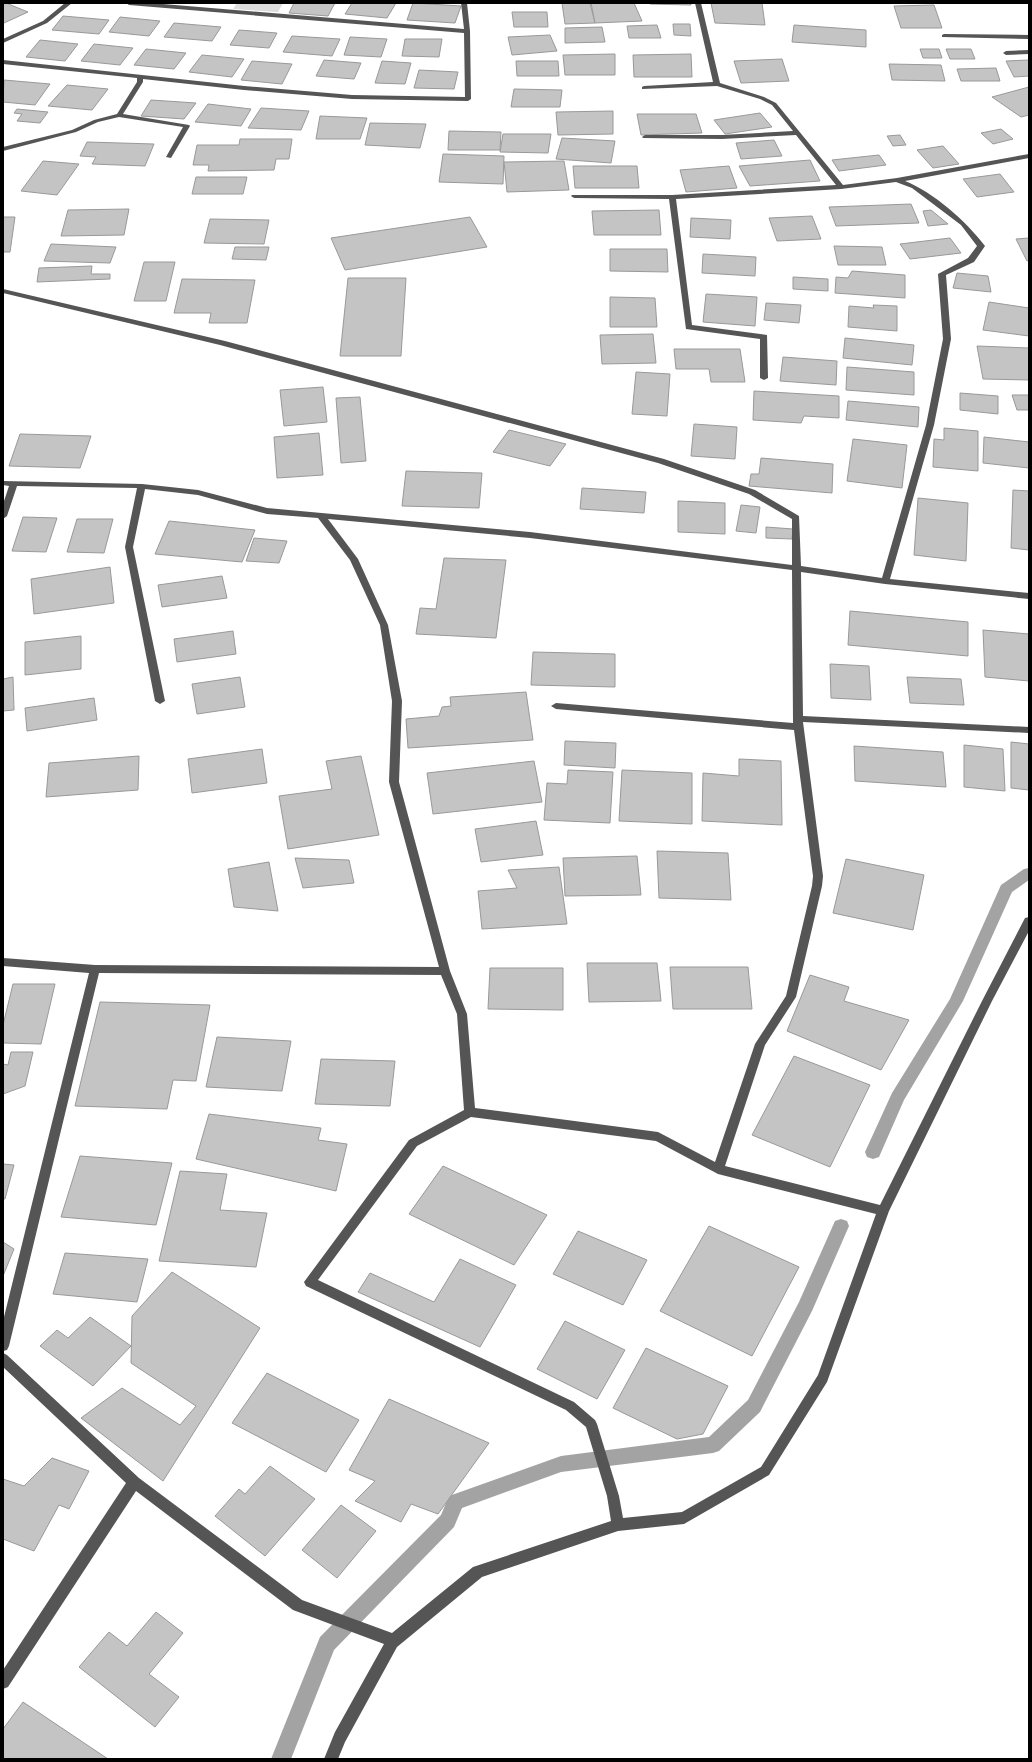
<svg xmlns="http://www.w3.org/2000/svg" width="1032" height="1762" font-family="Mulish,sans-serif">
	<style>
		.green { fill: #dcdcdc }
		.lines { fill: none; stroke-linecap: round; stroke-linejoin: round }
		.stream { fill: #a3a3a3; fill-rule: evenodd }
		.building { fill: #c4c4c4; stroke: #999 }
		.minor { fill: #555; fill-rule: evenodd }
	</style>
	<rect width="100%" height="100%" fill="#fff"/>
	<polygon class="green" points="237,3 283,3 278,12 233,9"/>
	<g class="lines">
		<g class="stream">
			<polygon points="1029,868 1029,880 1012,892 963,1001 904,1100 879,1157 873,1159 867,1157 865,1152 892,1093 950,999 1001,885 1024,869"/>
			<polygon points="841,1219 847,1221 849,1226 812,1311 760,1412 719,1451 713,1453 561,1472 462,1508 454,1527 334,1650 291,1759 271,1759 320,1637 441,1515 449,1496 561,1456 709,1437 748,1400 799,1302 835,1221"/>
		</g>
	</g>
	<g class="building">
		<polygon points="3,3 6,3 28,12 4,23 3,22"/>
		<polygon points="294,3 335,3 328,16 289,13"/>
		<polygon points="352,3 396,3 387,18 345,14"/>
		<polygon points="413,3 461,6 455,23 407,20"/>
		<polygon points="562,3 590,3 595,23 565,24"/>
		<polygon points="591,3 634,3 642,21 595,23"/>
		<polygon points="650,3 691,3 691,5 650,4"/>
		<polygon points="711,3 762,3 765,25 715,23"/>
		<polygon points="934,5 942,28 901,28 894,6"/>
		<polygon points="512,12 547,12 548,27 514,27"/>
		<polygon points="63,16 109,20 99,34 52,30"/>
		<polygon points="120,17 160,21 149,36 109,32"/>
		<polygon points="174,23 221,27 212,41 164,37"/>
		<polygon points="673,24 690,24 691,36 674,35"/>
		<polygon points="657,25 661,38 629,38 627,26"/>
		<polygon points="794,25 866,30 866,47 792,42"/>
		<polygon points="602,27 605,42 565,43 565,28"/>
		<polygon points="239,30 277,33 269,48 230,45"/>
		<polygon points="550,35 557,51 512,55 508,37"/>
		<polygon points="292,36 340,39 332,56 283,52"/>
		<polygon points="350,37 387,39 381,57 344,55"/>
		<polygon points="405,39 442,39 439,57 402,56"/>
		<polygon points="40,40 78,44 65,61 26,57"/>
		<polygon points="94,44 133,48 120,65 81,61"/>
		<polygon points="146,49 186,53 174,69 134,65"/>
		<polygon points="920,49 939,49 942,58 923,58"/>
		<polygon points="946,49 971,49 975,59 950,59"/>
		<polygon points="615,54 615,75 565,75 563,55"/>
		<polygon points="691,54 692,77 634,77 633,55"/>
		<polygon points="202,55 244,59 232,77 189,72"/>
		<polygon points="782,59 789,81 741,83 734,61"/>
		<polygon points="324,60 361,63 354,79 316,76"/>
		<polygon points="1029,60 1029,76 1014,77 1006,61"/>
		<polygon points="252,61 292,64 282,84 241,80"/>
		<polygon points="382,61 411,63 405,84 375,83"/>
		<polygon points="516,61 558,61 559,76 517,76"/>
		<polygon points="889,64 941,65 945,81 892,80"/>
		<polygon points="996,68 1000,81 961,81 957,69"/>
		<polygon points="419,70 458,72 454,89 414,88"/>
		<polygon points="4,80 50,84 35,105 3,102"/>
		<polygon points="67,85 108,89 92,110 48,106"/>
		<polygon points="1029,87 1029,115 1021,117 992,97"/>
		<polygon points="514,89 562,90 560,107 511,107"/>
		<polygon points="151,100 196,103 184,119 141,116"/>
		<polygon points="208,104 251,109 241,126 195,122"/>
		<polygon points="261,108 309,111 301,130 248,128"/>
		<polygon points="17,109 48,112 40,123 17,121 22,114 14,113"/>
		<polygon points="613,111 613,134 558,135 556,112"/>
		<polygon points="760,113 772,127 725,134 714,120"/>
		<polygon points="637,114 696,114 702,133 641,135"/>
		<polygon points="320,116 367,118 360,139 316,139"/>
		<polygon points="370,123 426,124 420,148 365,145"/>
		<polygon points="1001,129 1013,139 993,144 981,133"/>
		<polygon points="449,131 501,132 500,150 448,150"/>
		<polygon points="503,134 551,134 548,153 500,152"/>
		<polygon points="900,135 906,145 893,146 887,136"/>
		<polygon points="562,138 615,141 611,163 556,159"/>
		<polygon points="240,139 292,139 289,159 276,159 274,170 208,171 209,165 193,165 197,145 239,145"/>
		<polygon points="774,140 782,156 741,159 736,143"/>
		<polygon points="87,142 154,144 145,166 92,164 96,157 80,156"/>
		<polygon points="943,146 959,164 933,168 917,150"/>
		<polygon points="443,154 504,156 503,184 439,182"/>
		<polygon points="879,155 886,165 839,171 832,160"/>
		<polygon points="810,160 820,181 750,186 739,166"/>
		<polygon points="43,161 79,164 57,195 21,191"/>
		<polygon points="564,161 569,190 507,192 504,162"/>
		<polygon points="573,166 637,166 639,188 575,188"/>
		<polygon points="729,166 737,188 686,192 680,170"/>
		<polygon points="1000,174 1014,192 977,197 963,179"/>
		<polygon points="196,177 247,177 243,194 192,194"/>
		<polygon points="911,204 919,223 836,226 829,207"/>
		<polygon points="129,209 124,235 61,236 68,210"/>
		<polygon points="659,210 661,235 594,235 592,211"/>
		<polygon points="931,210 948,224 928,226 923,211"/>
		<polygon points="812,216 821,239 777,241 769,218"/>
		<polygon points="3,217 15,217 10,252 3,252"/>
		<polygon points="470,217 487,247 345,270 331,238"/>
		<polygon points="691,218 731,220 730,239 690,237"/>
		<polygon points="210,219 269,220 264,244 204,243"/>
		<polygon points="950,238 961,253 910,259 900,244"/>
		<polygon points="1029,238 1029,260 1027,261 1016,239"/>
		<polygon points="51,244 116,247 110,263 44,261"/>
		<polygon points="834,246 882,247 886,265 838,265"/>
		<polygon points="235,247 269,247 266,260 232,259"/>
		<polygon points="610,249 667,249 668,272 610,271"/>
		<polygon points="703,254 756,257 755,276 702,273"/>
		<polygon points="144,262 175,262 166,301 134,301"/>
		<polygon points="92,266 91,274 110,274 110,279 37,282 39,268"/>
		<polygon points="852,271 905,275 905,298 835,293 836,277 848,278"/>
		<polygon points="957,273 988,276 991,292 953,288"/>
		<polygon points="793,277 828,279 828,291 793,289"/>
		<polygon points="348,278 406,278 401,356 340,356"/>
		<polygon points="182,279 255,280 247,323 209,323 211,313 174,313"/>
		<polygon points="706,294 757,297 755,326 703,322"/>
		<polygon points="610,297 655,298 657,327 610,327"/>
		<polygon points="989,302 1029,308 1029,336 983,330"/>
		<polygon points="766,303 801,305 799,323 764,320"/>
		<polygon points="873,305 897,306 897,331 848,327 849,306 874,308"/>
		<polygon points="653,334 656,363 602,364 600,335"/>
		<polygon points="845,338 914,345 912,365 843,358"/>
		<polygon points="977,346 1029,348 1029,380 983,379"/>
		<polygon points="674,349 740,349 745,382 711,382 709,369 676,369"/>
		<polygon points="783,357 837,361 836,385 780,381"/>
		<polygon points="847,367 914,372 914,395 846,390"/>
		<polygon points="636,372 670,374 667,416 632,414"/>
		<polygon points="323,387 327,422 284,426 280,390"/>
		<polygon points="754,391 839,396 839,418 804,416 801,423 753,420"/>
		<polygon points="960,393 998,396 998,414 960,410"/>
		<polygon points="1012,395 1029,395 1029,410 1017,410"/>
		<polygon points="360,397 366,461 341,463 336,398"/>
		<polygon points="848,401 919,407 918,427 846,420"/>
		<polygon points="694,424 737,427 735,459 691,456"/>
		<polygon points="944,428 978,431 978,471 933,467 934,439 944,440"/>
		<polygon points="509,430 566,444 550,466 493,452"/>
		<polygon points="319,433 323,475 277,478 274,437"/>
		<polygon points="20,434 91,436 80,468 9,466"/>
		<polygon points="984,437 1029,442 1029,468 983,463"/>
		<polygon points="853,439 907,445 902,488 847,481"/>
		<polygon points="761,458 833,464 832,493 749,486 751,474 759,474"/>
		<polygon points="406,471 482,473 479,508 402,506"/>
		<polygon points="582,488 646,492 644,513 580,509"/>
		<polygon points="1013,490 1029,491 1029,550 1011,548"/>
		<polygon points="918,498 968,503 966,561 914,555"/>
		<polygon points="678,501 725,503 725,534 678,532"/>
		<polygon points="741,505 760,507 756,533 736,531"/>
		<polygon points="23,517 57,518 46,552 12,551"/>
		<polygon points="77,519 113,519 104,553 67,552"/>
		<polygon points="169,521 255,530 242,562 155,554"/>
		<polygon points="766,527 793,529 792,539 766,538"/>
		<polygon points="254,538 287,541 279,563 246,561"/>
		<polygon points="444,558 506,560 496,638 416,634 420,608 436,609"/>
		<polygon points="110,567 114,603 34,614 31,579"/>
		<polygon points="222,576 227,598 162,607 158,585"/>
		<polygon points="850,611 968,622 968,656 848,645"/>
		<polygon points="983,630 1029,634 1029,681 985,677"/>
		<polygon points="233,631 236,654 177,662 174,639"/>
		<polygon points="81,636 81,669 25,675 25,642"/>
		<polygon points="533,652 615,654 615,687 531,685"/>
		<polygon points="830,664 869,666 871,700 831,698"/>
		<polygon points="13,677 14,710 3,711 3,679"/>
		<polygon points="240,677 245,707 197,714 192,684"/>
		<polygon points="907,677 961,679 964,705 910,703"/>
		<polygon points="526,692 533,740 408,748 406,719 439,716 442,707 451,706 450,697"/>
		<polygon points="94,698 97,720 27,731 25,708"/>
		<polygon points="565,741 616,743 615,768 564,765"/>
		<polygon points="1011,742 1029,744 1029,790 1011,788"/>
		<polygon points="964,745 1003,749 1005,791 964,787"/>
		<polygon points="854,746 943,752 946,787 855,781"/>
		<polygon points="262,749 267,783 192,793 188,759"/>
		<polygon points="139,756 138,790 46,797 49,763"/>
		<polygon points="361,756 379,835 288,849 279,796 332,789 326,761"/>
		<polygon points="739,759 781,761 782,825 702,821 703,773 739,776"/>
		<polygon points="534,761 542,802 433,814 427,773"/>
		<polygon points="568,770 613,772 610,823 544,820 547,783 567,784"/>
		<polygon points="622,770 692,773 692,824 619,821"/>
		<polygon points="536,821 543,855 481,862 475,829"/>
		<polygon points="657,851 728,853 731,900 659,898"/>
		<polygon points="637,856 641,895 565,896 563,858"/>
		<polygon points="295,858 349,860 354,883 303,888"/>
		<polygon points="846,859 924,875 913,930 833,913"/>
		<polygon points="269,862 278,911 234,907 228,869"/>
		<polygon points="559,867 567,924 482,929 478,891 517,888 508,870"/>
		<polygon points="587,963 657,963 661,1001 589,1002"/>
		<polygon points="670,967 748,967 752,1009 673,1009"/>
		<polygon points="490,968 563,968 563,1010 488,1009"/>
		<polygon points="810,975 849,987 844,1001 909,1020 881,1070 787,1031"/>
		<polygon points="13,984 55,984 41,1044 3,1043 3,1025"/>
		<polygon points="100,1002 210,1005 196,1081 173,1080 167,1109 75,1106"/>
		<polygon points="217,1037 291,1041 282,1091 206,1087"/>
		<polygon points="11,1052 33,1052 25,1086 3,1094 3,1064 8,1065"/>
		<polygon points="794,1056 870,1085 830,1167 752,1135"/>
		<polygon points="321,1059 395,1061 390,1106 315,1104"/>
		<polygon points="209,1114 321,1128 318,1140 347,1144 336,1191 196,1159"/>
		<polygon points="80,1156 172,1163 156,1225 61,1217"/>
		<polygon points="3,1164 14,1165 5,1199 3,1199"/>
		<polygon points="443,1166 547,1215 514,1265 409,1214"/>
		<polygon points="180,1171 227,1174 220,1210 267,1213 256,1267 159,1261"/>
		<polygon points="709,1226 799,1267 752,1356 660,1311"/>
		<polygon points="578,1231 647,1260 623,1305 553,1274"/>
		<polygon points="3,1242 14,1249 3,1276"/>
		<polygon points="65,1253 148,1259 137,1302 53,1294"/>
		<polygon points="460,1259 516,1285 480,1347 358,1292 370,1273 434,1302"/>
		<polygon points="172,1272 260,1328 163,1481 81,1418 122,1388 180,1425 196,1406 131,1363 132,1316"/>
		<polygon points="90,1317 131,1346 93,1386 40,1346 57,1330 68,1338"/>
		<polygon points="565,1321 625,1350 597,1399 537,1369"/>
		<polygon points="646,1348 728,1386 703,1434 677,1439 613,1408"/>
		<polygon points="267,1373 359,1420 326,1472 232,1423"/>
		<polygon points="389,1399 489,1443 438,1514 411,1504 401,1522 355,1501 375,1481 349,1470"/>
		<polygon points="52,1458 89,1471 69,1509 59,1505 34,1551 3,1539 3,1479 24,1486"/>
		<polygon points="270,1466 315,1499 265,1556 215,1516 239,1489 245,1494"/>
		<polygon points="341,1505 376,1531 337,1578 302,1550"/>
		<polygon points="156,1612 183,1633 149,1674 179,1697 155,1727 79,1667 109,1632 127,1646"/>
		<polygon points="23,1702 108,1759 3,1759 3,1729"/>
	</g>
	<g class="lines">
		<g class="minor">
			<polygon points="65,3 72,3 47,23 3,43 3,39 43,21"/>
			<polygon points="126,3 151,3 464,29 461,3 467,3 470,31 471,99 468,101 352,99 244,90 143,79 143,82 123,114 189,125 190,126 171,158 166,157 183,127 119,117 98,122 76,132 3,151 3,147 72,130 94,120 117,114 137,82 137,78 3,64 3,60 244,86 352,95 465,97 464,33 129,5"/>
			<path d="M695,3H701L720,83L764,97L776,103L843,185L897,178L1029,154V158L905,181C933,192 966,221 985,246L974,262L946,275L951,339L934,425L890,579L1029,593V599L885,584L801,572L803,716L1029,727V733L803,722L823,876L822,886L796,997L765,1045L725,1166L880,1205L982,1001L1025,918L1029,917V931L992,1001L889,1211L827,1382L769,1475L684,1524L618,1531L482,1577L397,1647L345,1742L338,1759H324L335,1732L384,1644L293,1610L136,1491L8,1687L3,1689V1670L126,1483L3,1367V1353L7,1355L139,1478L302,1600L392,1633L473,1567L611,1521L607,1496L586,1427L566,1410L306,1286L304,1282L409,1140L464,1110L457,1014L441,975L99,973L9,1346L7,1350L3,1351V1321L89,973L3,966V958L95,965L439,967L389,782L392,701L380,625L350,560L318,518L267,514L198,495L145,489L133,547L165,701L160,704L155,701L125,547L137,488L17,486L7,516L3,519V504L9,486L3,485V481L142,484L198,490L267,508L530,532L792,565V519L749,494L658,463L220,345L3,293V289L225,341L664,459L755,490L799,516L801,566L882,578L926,425L943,339L938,274L968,258L977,246L961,225L912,188L896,182L841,189L676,199L692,325L767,335L768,378L764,380L760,378V339L686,329L669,199L574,198L571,196L572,195H672L836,185L796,135L722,139L643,138L642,137L645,135H722L793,131L772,105L760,99L717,86L642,89V87L644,86L713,82ZM328,519L530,538L792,570L793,723L556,703L551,706L556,709L794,730L813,876L812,886L786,996L755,1044L715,1162L658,1132L475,1108L467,1014L450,971L399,782L402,701L388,625L358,559ZM471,1117L656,1141L718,1174L876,1214L818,1375L761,1467L682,1512L623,1518L619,1496L597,1424L595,1420L574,1402L318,1280L417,1146Z"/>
			<polygon points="944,34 1029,35 1029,39 942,37 942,35"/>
			<polygon points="1029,50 1029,54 1006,55 1003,53 1006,51"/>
		</g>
	</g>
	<rect width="1032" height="1762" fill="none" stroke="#000000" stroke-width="8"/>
</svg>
